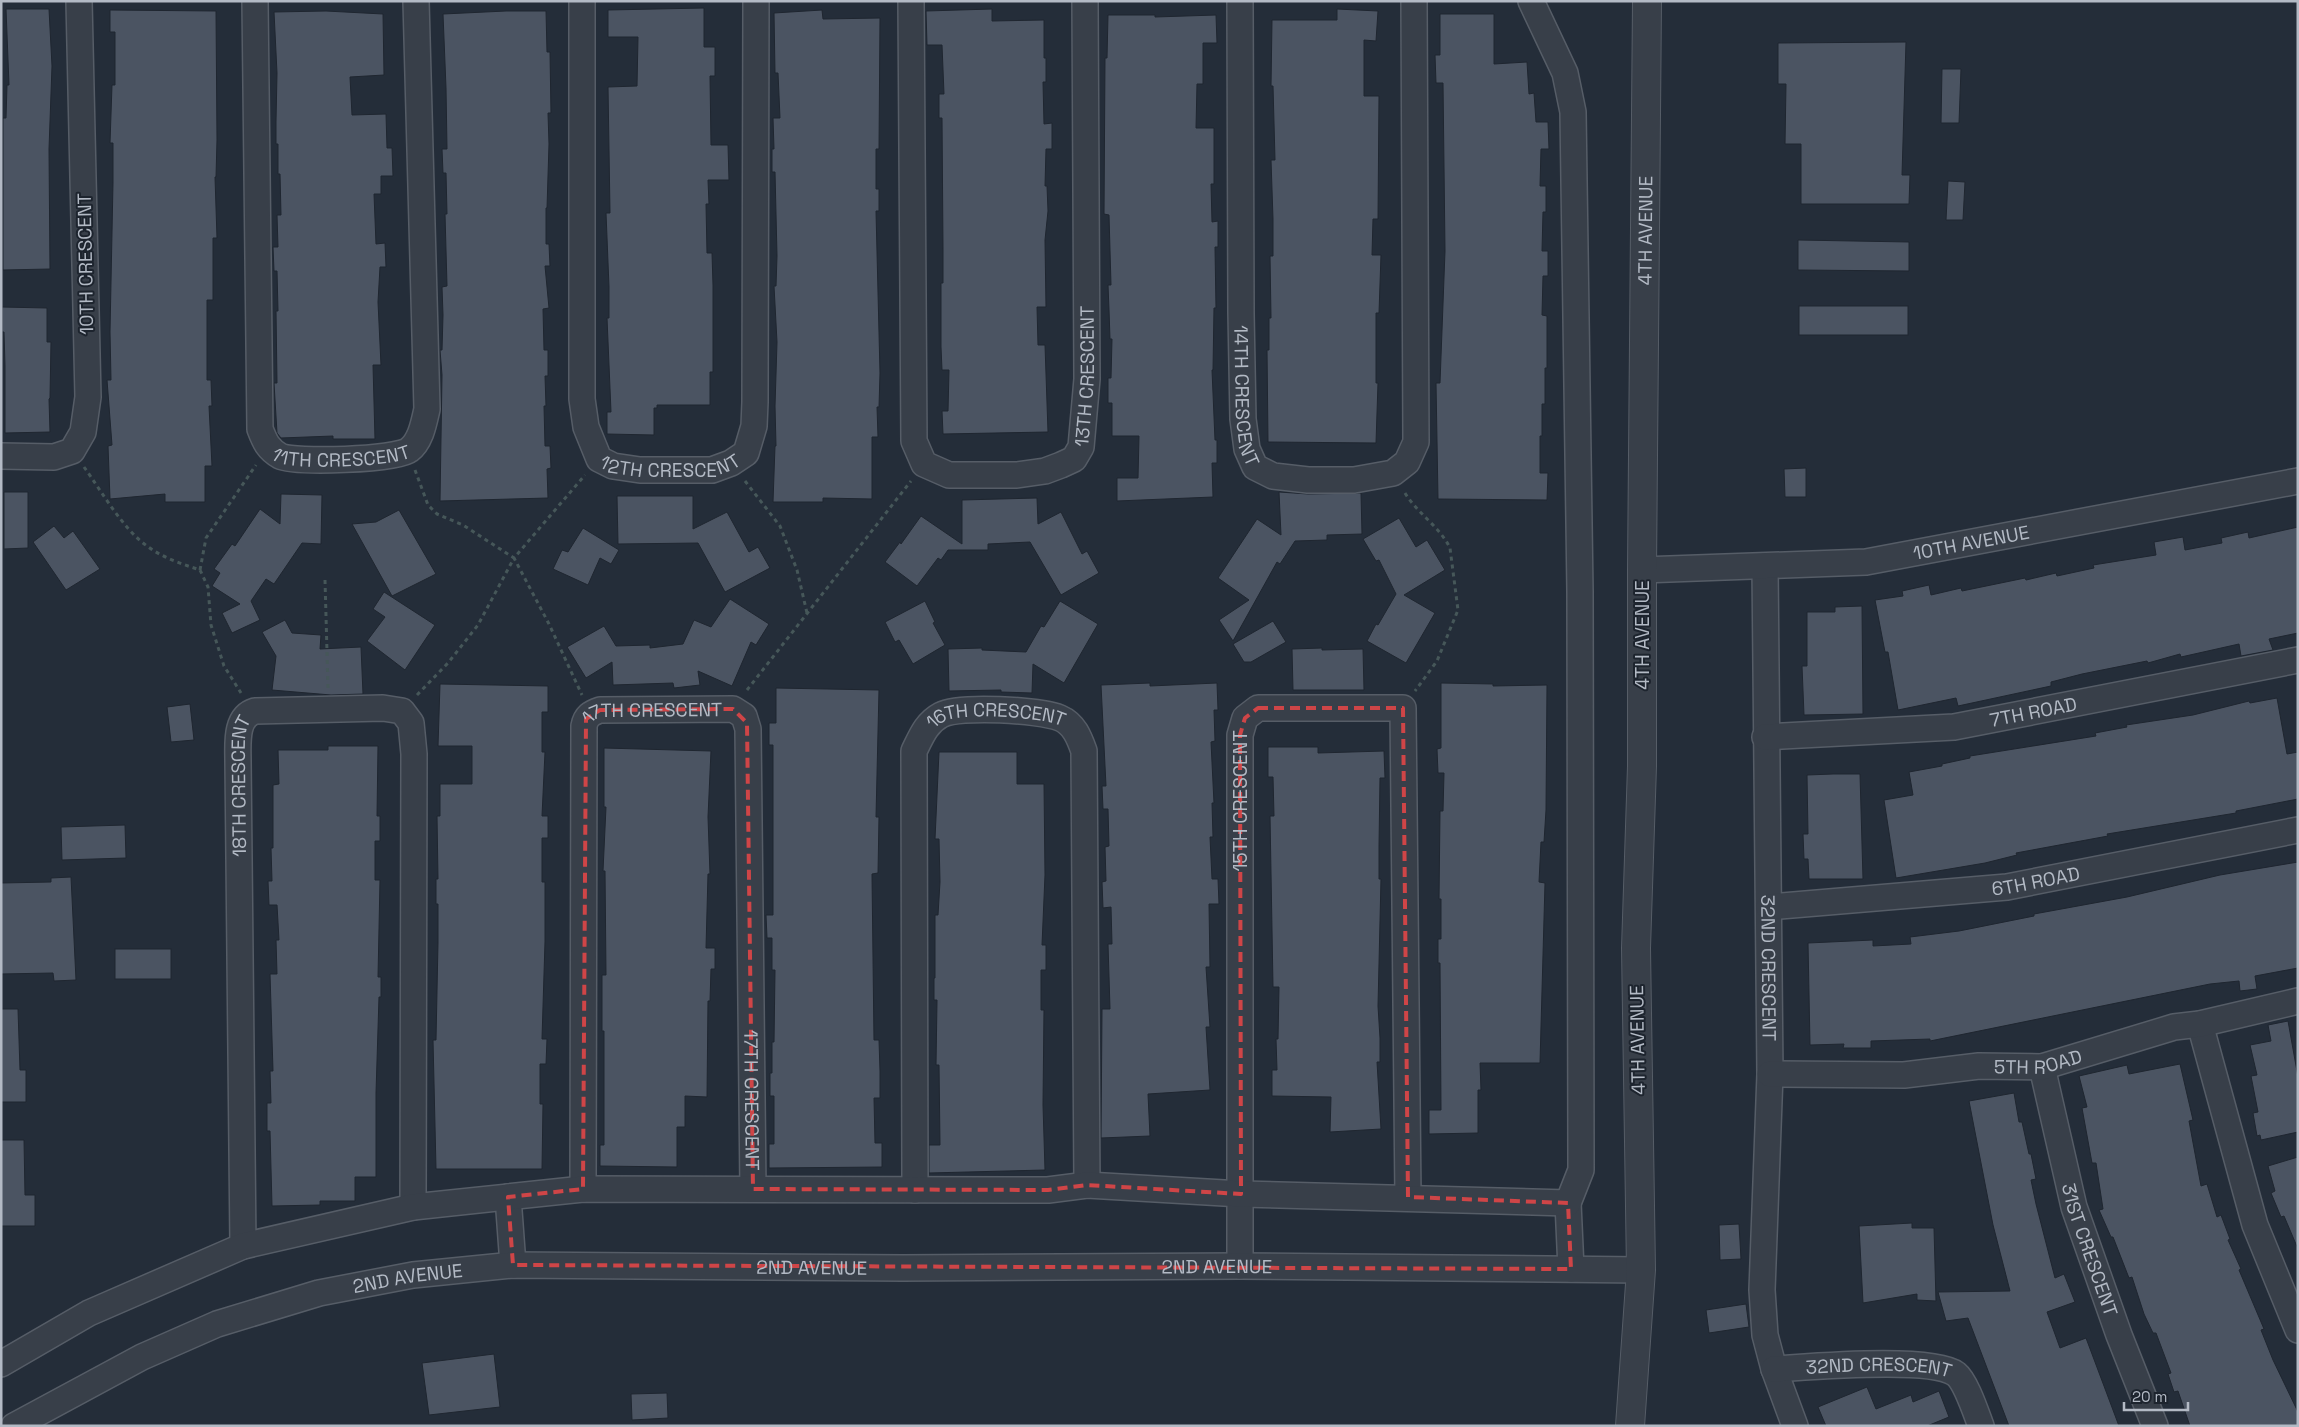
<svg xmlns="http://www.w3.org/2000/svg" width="2299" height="1427" font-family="'Space Grotesk',sans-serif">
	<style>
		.building { fill: #4b5462; stroke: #1f2630 }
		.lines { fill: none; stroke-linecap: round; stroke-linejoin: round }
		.minor-casing { stroke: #565d67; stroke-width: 28 }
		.tertiary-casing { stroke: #565d67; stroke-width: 30 }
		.path { stroke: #465759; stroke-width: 3; stroke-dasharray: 4 4; stroke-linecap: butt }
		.minor { stroke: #383f49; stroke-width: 25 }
		.tertiary { stroke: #383f49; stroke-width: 28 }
		.marked { fill: none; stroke: #cf4547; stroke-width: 4; stroke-dasharray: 10 6; stroke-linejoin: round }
		.labels { text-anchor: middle; stroke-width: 4; stroke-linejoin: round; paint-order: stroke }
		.street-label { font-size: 19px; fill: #b3bac5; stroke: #1d242e }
	</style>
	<rect width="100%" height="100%" fill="#242d39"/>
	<g class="building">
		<polygon points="704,8 704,47 715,47 715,76 710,76 711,145 728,145 729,180 708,180 709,204 706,204 707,253 712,253 713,285 713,372 710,372 710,405 657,405 657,408 654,408 654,435 607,434 607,412 611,412 607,318 609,318 609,287 606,213 610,213 608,87 637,86 638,37 608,37 608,10"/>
		<polygon points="6,9 49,9 52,66 49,149 50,269 3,270 3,118 6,118 7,85 9,85"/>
		<polygon points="992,9 992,21 1044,20 1044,58 1046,58 1046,82 1043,82 1044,124 1052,123 1052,149 1046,149 1045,186 1047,186 1048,211 1045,240 1046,307 1037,307 1038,345 1045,345 1048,432 943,434 942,411 948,411 949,370 942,370 941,347 941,283 943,283 943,249 942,118 939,118 939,94 944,94 942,45 927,45 926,11"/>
		<polygon points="1337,9 1378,11 1376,41 1364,40 1364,96 1379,96 1378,219 1373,219 1372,255 1381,255 1379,313 1376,313 1376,383 1378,383 1376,443 1268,442 1267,350 1269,350 1269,318 1271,318 1270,256 1273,256 1273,219 1271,160 1275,160 1273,86 1271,86 1272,20 1337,20"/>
		<polygon points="110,10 216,11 217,140 216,177 215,177 217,238 213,238 213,300 207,300 207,380 211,380 212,406 209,406 212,466 205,466 205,502 165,502 165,494 110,499 108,446 112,445 107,380 111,380 110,332 113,182 113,143 110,143 112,85 115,85 115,32 110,32"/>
		<polygon points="822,10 823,19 880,18 879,149 876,149 876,189 879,189 879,211 876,211 880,373 879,407 877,407 878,437 872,437 872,499 823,498 823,502 773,502 775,446 776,446 775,406 777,342 774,286 776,286 777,256 775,172 772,172 772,149 774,149 773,118 780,118 778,73 775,73 774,13"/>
		<polygon points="326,11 383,14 384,75 350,77 352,115 386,114 387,148 392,148 393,176 381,176 381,194 374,194 376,244 385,243 386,267 380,267 378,302 381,365 373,365 375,439 333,439 333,436 281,438 277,433 274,383 277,383 276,311 278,311 277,271 274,271 273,247 278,247 277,215 281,215 280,174 278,174 278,144 276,144 276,121 277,73 274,12"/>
		<polygon points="506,11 546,11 547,52 550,52 551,113 548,113 549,144 547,208 546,208 546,244 549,244 550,266 545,266 549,308 543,309 544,350 548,350 548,376 545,376 546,406 544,406 545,446 550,446 551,468 547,469 548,498 440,501 442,375 440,350 442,350 443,315 442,287 447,286 445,214 447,214 446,173 443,173 442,149 447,149 446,88 443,14"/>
		<polygon points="1440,14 1494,14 1494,64 1527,62 1529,94 1534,93 1536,122 1548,122 1549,149 1541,149 1540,186 1546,186 1546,212 1543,212 1542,251 1548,251 1548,276 1543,276 1542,315 1547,316 1547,368 1545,368 1545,404 1542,404 1542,436 1540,436 1540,473 1548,473 1547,500 1438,499 1436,383 1440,383 1445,251 1443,83 1436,83 1435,55 1440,55"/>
		<polygon points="1108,15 1155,15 1155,17 1216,15 1217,43 1203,43 1203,84 1197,84 1196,128 1214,128 1214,184 1211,184 1212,222 1218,221 1218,247 1215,247 1216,308 1214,308 1213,370 1212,370 1215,440 1217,440 1217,463 1212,463 1213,497 1117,501 1117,478 1138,478 1139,436 1112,436 1112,403 1108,403 1108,378 1111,378 1112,339 1110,339 1109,310 1108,285 1111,285 1109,215 1104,214 1105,58 1107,58"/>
		<polygon points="1906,42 1902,175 1910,175 1909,204 1801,204 1801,144 1785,144 1786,84 1778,84 1778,43"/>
		<polygon points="1942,69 1961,69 1959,123 1941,123"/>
		<polygon points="1948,181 1965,182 1963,220 1946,220"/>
		<polygon points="1798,240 1909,242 1909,271 1798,270"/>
		<rect x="1799" y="306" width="109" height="29"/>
		<polygon points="2,307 47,308 47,342 51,342 50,398 49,399 50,432 5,433 5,366 4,332 2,332"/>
		<polygon points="1806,468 1806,497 1785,497 1784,469"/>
		<polygon points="4,492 28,492 28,548 4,549"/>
		<polygon points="1279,492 1308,494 1361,493 1362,534 1327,535 1327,540 1295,541 1280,564 1277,562 1233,641 1219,620 1249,600 1218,578 1257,519 1281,535"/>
		<polygon points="281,494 322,495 321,544 302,543 274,584 266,579 251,601 260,620 232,633 222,613 240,604 212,586 220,573 214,569 232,544 235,546 260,509 280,524"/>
		<polygon points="617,496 693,496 693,529 727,512 749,552 758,547 770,568 725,592 698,543 618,544"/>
		<polygon points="1037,498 1038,524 1061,512 1082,554 1087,551 1099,573 1061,595 1030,542 988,544 988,550 948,550 941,560 938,558 917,586 885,562 900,542 901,544 921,516 962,544 962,500"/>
		<polygon points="399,510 436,574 392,596 352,524 376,522"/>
		<polygon points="1399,518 1416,547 1427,540 1445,570 1404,595 1435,613 1406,663 1367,641 1376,624 1378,625 1396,594 1379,560 1376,561 1363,539"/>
		<polygon points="54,526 64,538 73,531 100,569 66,590 33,542"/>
		<polygon points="2298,527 2298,633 2269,639 2273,650 2241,656 2239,644 2181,657 2180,654 2148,663 2147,661 2082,674 2051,682 2051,686 1958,706 1956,698 1898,710 1888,652 1885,652 1875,600 1903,596 1902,591 1929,585 1931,595 1961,588 1962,591 2025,578 2026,580 2056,573 2057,576 2094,568 2093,565 2156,555 2154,542 2183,537 2185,550 2222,543 2221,538 2248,532 2249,538"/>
		<polygon points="583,528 619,550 611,564 600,558 588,585 553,569 562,550 568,552"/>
		<polygon points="384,592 435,625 405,670 367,641 385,617 373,609"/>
		<polygon points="730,599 769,624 756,645 751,642 732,686 698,671 700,685 674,688 673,683 613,685 612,662 586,678 567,647 604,626 616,646 650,645 650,648 683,644 694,620 711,627"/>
		<polygon points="925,601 935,622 933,623 945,645 913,664 899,640 895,642 885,622"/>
		<polygon points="1060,601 1098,624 1064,683 1033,664 1032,693 1001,692 1001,690 949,691 948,649 982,648 982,650 1026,652 1041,626 1044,627"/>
		<polygon points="1862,606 1863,714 1804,715 1802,666 1807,666 1807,612 1835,612 1835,607"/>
		<polygon points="285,620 292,633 321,635 320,649 361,647 363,694 331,695 272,690 276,656 262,632"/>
		<polygon points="1273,621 1286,642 1251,662 1244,662 1233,644"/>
		<polygon points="1322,648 1322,650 1363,649 1364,690 1293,690 1292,649"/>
		<polygon points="1150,683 1150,686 1217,683 1218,710 1214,710 1215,741 1211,742 1214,803 1212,803 1213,837 1210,837 1212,879 1218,879 1219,904 1209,904 1210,967 1206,967 1210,1027 1206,1027 1210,1090 1148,1094 1150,1136 1101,1138 1102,1009 1110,1009 1108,944 1112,944 1111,907 1103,908 1102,882 1106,881 1105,847 1109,846 1108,809 1103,809 1102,786 1106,786 1101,685"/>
		<polygon points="1441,683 1493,684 1493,686 1547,685 1546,810 1544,842 1541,842 1539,882 1545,883 1540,1063 1480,1063 1481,1090 1478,1090 1478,1133 1429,1134 1429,1110 1441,1110 1440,963 1438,963 1438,939 1441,939 1441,899 1439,899 1440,811 1443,811 1444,773 1438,773 1437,749 1441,748"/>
		<polygon points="440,684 548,686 548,712 542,712 542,752 545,752 542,816 548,816 548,838 542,838 542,882 545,882 545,942 542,1039 547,1039 546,1064 540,1064 540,1104 543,1104 542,1169 436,1169 433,1040 436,1040 438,942 438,904 436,904 436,879 438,879 437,816 440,816 440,784 472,784 472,746 438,746"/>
		<polygon points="776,688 879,690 876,817 879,817 878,873 872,874 874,1040 879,1040 880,1071 880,1098 874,1098 875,1143 882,1143 882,1167 769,1168 769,1144 774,1144 774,1096 770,1096 770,1073 772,1073 772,1042 774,1042 775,970 772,970 772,938 767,938 766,915 773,915 773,745 769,745 769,723 776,723"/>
		<polygon points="2277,698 2287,754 2298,752 2298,799 2236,811 2236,813 2107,834 2108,836 2016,853 2017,855 1985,863 1896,878 1884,800 1913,795 1909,772 1942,766 1942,764 1970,758 1970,756 2096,736 2095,733 2127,727 2126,725 2193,715 2249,701 2250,703"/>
		<polygon points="190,704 194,740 171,742 167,707"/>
		<polygon points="328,746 378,746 377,816 380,816 380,841 375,841 375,880 380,880 378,977 381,977 381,997 379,997 376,1093 376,1177 355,1177 355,1201 320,1201 320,1205 272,1206 270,1131 267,1131 267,1103 271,1103 270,1071 273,1071 270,974 277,974 276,940 279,940 277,905 269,905 268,881 272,881 271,848 273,848 273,785 279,784 278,750 328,750"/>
		<polygon points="1268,747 1318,747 1318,753 1384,751 1385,778 1380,778 1379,846 1379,879 1381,879 1378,1006 1380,1038 1380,1062 1377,1062 1381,1129 1330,1132 1331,1097 1272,1096 1272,1070 1277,1070 1276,1039 1278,1039 1279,987 1273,987 1270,816 1274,816 1273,777 1268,777"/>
		<polygon points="604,748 711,751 708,817 710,874 708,874 706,948 715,948 715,969 711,969 710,1001 708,1001 707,1097 685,1096 685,1127 677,1127 677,1167 600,1166 600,1145 604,1145 604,1031 602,1031 602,975 606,975 605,871 603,871 606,807 604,807"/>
		<polygon points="939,752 1017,752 1017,784 1044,784 1045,875 1042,945 1046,945 1046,970 1041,970 1041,1010 1044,1010 1043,1105 1045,1170 929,1173 929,1145 940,1145 939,1065 936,1065 937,1000 934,1000 934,978 935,978 935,915 938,915 940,882 939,839 935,839"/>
		<polygon points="1833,774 1860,774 1863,879 1809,879 1808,859 1804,859 1803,834 1808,834 1807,775"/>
		<polygon points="125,825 126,858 62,860 61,827"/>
		<polygon points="2298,862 2298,968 2255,976 2257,989 2240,991 2239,981 2210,984 1930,1041 1930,1039 1871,1041 1871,1048 1843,1048 1844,1044 1810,1045 1808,943 1873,940 1873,946 1911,944 1910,937 1959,931 2034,916 2034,914 2127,897 2220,875"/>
		<polygon points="71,877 76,980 54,981 53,973 1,974 1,883 51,882 51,878"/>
		<rect x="115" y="949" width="56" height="30"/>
		<polygon points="1,1009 18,1009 20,1070 26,1070 26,1102 1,1102"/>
		<polygon points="2288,1021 2298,1077 2298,1132 2261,1140 2260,1135 2257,1136 2253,1113 2258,1112 2251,1076 2257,1075 2250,1045 2271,1041 2268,1025"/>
		<polygon points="2180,1064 2193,1120 2189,1121 2201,1186 2207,1184 2217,1217 2221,1215 2230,1239 2228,1240 2241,1269 2239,1270 2264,1329 2261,1330 2273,1360 2298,1412 2298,1426 2190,1426 2178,1391 2174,1392 2168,1374 2171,1373 2156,1333 2153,1333 2144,1314 2132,1277 2129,1278 2113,1237 2111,1237 2099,1210 2103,1209 2096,1163 2092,1163 2082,1108 2087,1107 2079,1076 2127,1065 2129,1074"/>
		<polygon points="2014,1093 2019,1122 2022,1122 2029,1154 2031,1154 2036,1179 2031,1180 2036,1204 2055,1278 2064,1274 2075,1302 2047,1312 2060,1348 2086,1338 2119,1426 2009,1426 1968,1318 1946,1321 1938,1292 2010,1291 1993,1225 1969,1101"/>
		<polygon points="1,1140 24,1140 25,1195 35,1195 35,1226 1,1226"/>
		<polygon points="2298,1157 2298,1249 2284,1216 2281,1217 2271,1193 2275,1191 2268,1166"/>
		<polygon points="1912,1223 1912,1228 1934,1228 1936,1301 1917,1300 1917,1294 1863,1303 1859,1226"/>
		<polygon points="1739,1224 1741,1259 1720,1260 1719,1225"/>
		<polygon points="1746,1304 1749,1327 1709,1333 1706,1310"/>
		<polygon points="494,1354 500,1407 429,1415 422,1363"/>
		<polygon points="1867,1387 1876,1409 1911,1395 1913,1402 1939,1391 1949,1417 1927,1426 1826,1426 1818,1407"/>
		<polygon points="667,1393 668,1418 632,1420 631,1394"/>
	</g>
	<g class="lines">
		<defs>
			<g id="minor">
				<path id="s1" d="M255,1L260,429C265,442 268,449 280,456C294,463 397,460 409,450C421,441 424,422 427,409L416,1"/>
				<path id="s2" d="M582,1V399L586,427L599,459L613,466L640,470H712L731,463L746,453L754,426L755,402L756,1"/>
				<path id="s3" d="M911,1L914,441L924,464L949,475H1017L1045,471L1061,465L1074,459L1081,447L1087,379L1085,1"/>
				<path id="s4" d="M1240,1L1241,313L1243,419L1247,449L1255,467L1273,476L1308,480H1354L1393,473L1407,462L1416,442L1414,1"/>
				<polyline points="1,456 54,457 72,451 83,432 88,397 79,1"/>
				<path id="s5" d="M1765,566L1770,1074L1762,1290L1765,1335L1774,1369L1795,1426"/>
				<path id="s6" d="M1642,570L1866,562L2298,481"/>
				<path id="s7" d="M1765,737L1954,727L2298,660"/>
				<path id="s8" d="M1769,907L2007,887L2298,830"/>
				<polyline points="2200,1024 2255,1225 2298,1330"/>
				<path id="s9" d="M2042,1067L2074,1207L2119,1335L2155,1426"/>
				<path id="s10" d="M1770,1074L1904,1075L1979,1066L2042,1067L2174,1027L2200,1024L2298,1001"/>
				<path id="s11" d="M583,1189L584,726C586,716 591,713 600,710L733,709L744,716L748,729L753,1189"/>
				<path id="s12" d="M915,1190L914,751C921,737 926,723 941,715C960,705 1039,710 1060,718C1074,724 1079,737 1084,751L1087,1185"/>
				<polyline points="508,1197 513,1265"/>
				<polyline points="1568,1203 1571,1269"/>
				<path id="s13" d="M243,1246L238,761C238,744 235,717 255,711L383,708L402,711L411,723L414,754L413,1207"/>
				<path id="s14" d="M1240,1266V735L1245,718L1258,708H1403L1408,1197"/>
				<polyline points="1,1364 89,1313 243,1246 413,1207 583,1189 1048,1190 1087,1185 1241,1194 1568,1203 1581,1170 1580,591 1573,112 1565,73 1531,1"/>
				<path id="s15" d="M1774,1369C1809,1367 1931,1356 1956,1374C1966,1382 1976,1413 1981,1426"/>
				<path id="s16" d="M14,1426L142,1357L217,1324L319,1293L413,1275L513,1265L903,1268L1240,1266L1641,1270"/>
			</g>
			<g id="tertiary">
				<path id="s17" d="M1630,1426L1641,1270L1636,948L1642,766V570L1647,1"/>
			</g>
		</defs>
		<use href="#minor" class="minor-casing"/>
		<use href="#tertiary" class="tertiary-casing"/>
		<g class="path">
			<path d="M84,467C102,492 123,529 147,546C163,558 182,564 200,570L208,587L211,625L224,666L241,693"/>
			<polyline points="415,470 428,505 437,514 463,525 514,558 585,475"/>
			<polyline points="745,481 780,526 797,570 807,613"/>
			<path d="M1405,493C1417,513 1440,527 1450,548L1458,610L1437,661L1415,691"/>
			<polyline points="200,570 206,538 256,465"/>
			<polyline points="325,580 328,688"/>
			<polyline points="747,690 911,481"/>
			<polyline points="417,695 448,663 478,625 514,558 549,624 582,695"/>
		</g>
		<use href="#minor" class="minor"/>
		<use href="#tertiary" class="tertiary"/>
	</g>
	<path class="marked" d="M1258,708H1403L1408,1197L1568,1203L1571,1269L513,1265L508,1197L583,1189L586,719L600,710L733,709L747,723L753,1189L1048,1190L1087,1185L1241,1194L1240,735L1245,718Z"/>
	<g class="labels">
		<g class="street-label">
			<text dy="7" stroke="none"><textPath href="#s17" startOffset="1196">4TH AVENUE</textPath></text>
			<text transform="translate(85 264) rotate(-91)" y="7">10TH CRESCENT</text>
			<text dy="7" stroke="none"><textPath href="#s3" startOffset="705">13TH CRESCENT</textPath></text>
			<text dy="7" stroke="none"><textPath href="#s4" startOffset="395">14TH CRESCENT</textPath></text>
			<text dy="7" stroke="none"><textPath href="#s1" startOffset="524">11TH CRESCENT</textPath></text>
			<text dy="7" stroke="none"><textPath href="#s2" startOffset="534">12TH CRESCENT</textPath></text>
			<text dy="7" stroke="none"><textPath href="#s6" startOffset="331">10TH AVENUE</textPath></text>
			<text transform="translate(1642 635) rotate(-90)" y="7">4TH AVENUE</text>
			<text dy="7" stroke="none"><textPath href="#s7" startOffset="270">7TH ROAD</textPath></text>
			<text dy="7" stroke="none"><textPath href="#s11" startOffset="539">17TH CRESCENT</textPath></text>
			<text dy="7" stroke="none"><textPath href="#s12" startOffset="540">16TH CRESCENT</textPath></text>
			<text dy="7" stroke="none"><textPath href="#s13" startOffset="460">18TH CRESCENT</textPath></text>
			<text dy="7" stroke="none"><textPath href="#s14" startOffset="465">15TH CRESCENT</textPath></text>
			<text dy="7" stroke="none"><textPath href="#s8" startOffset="268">6TH ROAD</textPath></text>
			<text dy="7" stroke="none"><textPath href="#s5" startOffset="402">32ND CRESCENT</textPath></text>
			<text transform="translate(1637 1040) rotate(-91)" y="7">4TH AVENUE</text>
			<text dy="7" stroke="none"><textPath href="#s10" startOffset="269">5TH ROAD</textPath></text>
			<text dy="7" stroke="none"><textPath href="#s11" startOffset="1018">17TH CRESCENT</textPath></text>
			<text dy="7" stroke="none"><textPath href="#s9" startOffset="189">31ST CRESCENT</textPath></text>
			<text dy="7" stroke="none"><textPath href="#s16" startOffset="1234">2ND AVENUE</textPath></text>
			<text dy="7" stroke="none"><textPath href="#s16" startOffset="829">2ND AVENUE</textPath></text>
			<text dy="7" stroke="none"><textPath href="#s16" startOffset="424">2ND AVENUE</textPath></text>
			<text dy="7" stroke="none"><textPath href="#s15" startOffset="105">32ND CRESCENT</textPath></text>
		</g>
	</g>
	<rect width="2299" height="1427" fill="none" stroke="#b3bac5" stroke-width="5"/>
	<path d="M2124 1402v8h64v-8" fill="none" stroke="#b3bac5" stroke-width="2.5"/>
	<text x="2132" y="1402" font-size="15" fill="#b3bac5" stroke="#1d242e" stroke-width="4" paint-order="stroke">20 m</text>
</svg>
